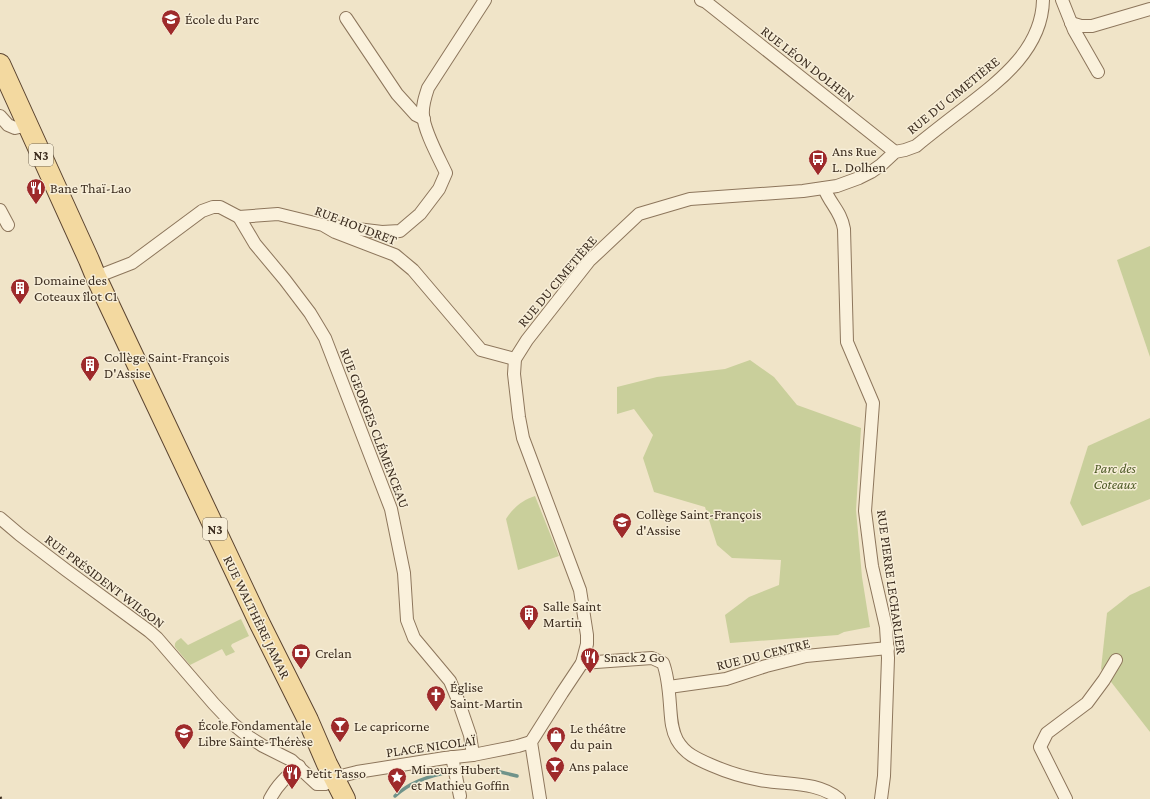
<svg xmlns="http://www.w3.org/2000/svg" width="1150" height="799" font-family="'Crimson Pro',serif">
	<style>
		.green { fill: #c9cf9b }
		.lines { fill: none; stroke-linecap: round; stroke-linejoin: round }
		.stream { stroke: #6f938a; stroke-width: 3.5 }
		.street-casing { stroke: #8d765c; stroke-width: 14 }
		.primary-casing { stroke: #5b4430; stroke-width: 22 }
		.street { stroke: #faf1dc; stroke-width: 12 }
		.primary { stroke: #f3d9a0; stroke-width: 20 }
		.rail { stroke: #3d2e20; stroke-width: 3; stroke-dasharray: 7 7; stroke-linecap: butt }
		.labels { text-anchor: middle; stroke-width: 3; stroke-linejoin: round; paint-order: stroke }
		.shield { fill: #f7eed8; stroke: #756857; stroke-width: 1 }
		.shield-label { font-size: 13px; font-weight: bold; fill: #3d2e20 }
		.poi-label { font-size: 14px; fill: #3d2e20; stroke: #f7eed8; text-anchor: start }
		.street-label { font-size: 14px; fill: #3d2e20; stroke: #f7eed8 }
		.park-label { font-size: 14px; font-style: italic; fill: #4d5a26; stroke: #f7eed8 }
	</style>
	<rect width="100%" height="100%" fill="#f0e4c8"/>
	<g class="green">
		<polygon points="1150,246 1150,357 1117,260"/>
		<polygon points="750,360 774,377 797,405 861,428 856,510 862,577 870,627 844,632 838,635 730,643 725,615 749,597 779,585 781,560 732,558 717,545 705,507 654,492 643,458 653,435 634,409 617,414 617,387 657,377 725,369"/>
		<polygon points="1150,418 1150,499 1082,526 1070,503 1088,446"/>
		<path d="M535,496L559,556L518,570L506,519C513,508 522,500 535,496Z"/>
		<polygon points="1150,586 1150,732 1101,669 1107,613 1130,595"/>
		<path d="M241,619L249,636L232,644L231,646L235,652L226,656L222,649L190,665L175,647C174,642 177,641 181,638L188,645Z"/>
	</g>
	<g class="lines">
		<g class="stream">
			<polyline points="464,769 492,770 517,776"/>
			<path d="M395,796C410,782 432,775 451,772"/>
		</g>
		<defs>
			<g id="street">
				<polyline points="701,0 706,2 895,152"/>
				<polyline points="1062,0 1074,30 1098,72"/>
				<polyline points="346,18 397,94 416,115 424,119"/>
				<polyline points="1071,23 1081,26 1092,26 1150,9"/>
				<polyline points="0,116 8,125 15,128 28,125"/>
				<path d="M824,188C830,204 841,211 844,229L847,342L873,403L865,511L872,566L886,627L888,658L884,776L881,799"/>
				<polyline points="0,210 8,225"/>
				<polyline points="239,217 255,244 285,280 310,313 325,338 391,509 404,573 407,620 414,638 450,681 458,700 470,735 473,755"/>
				<path d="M332,226L382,232L400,231L420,214L439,189L446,173C439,158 424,131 423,115C422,106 425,97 428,88L485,0"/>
				<polyline points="96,277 132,263 202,211 213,207 220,207 239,217 278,214 323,225 335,232 395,255 413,270 481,350 515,359"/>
				<polyline points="0,518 20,535 66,570 149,631 157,638 214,704 233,724 249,737 263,746 291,760 317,784 325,784 345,775 357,772 445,758 473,755 518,746 531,742"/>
				<path d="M582,663L652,658L663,663C668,676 669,691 670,705C671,717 671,729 677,740C685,754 697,759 711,765C727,772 743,777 760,780C786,785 818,781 839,799"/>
				<polyline points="669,687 726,679 766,666 806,656 888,648"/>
				<polyline points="452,757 460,796"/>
				<path d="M270,799C277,785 287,776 299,766"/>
				<path d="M540,799L531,742L562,693L582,663L587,644V635L580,590L523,438L519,417L514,374L515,359L527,340L589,261L639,214L690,199L803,191L837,186L859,178L871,172L881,165L895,152L905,150L916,146C933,132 950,119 967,106C1002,79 1042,48 1043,0"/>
				<polyline points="1066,799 1040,747 1047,733 1087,703 1104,680 1116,660"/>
			</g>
			<polyline id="primary" points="0,64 89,260 96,277 259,622 308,720 327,764 345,799"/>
		</defs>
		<use href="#street" class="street-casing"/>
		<use href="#primary" class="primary-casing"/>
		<use href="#street" class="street"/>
		<use href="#primary" class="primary"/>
		<polyline class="rail" points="0,797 1,799"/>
	</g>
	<defs>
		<symbol id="school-pin" viewBox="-11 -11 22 30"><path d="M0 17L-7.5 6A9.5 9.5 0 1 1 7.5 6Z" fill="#9e2a2b" stroke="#f7eed8"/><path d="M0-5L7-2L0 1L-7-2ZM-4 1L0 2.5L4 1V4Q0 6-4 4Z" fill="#fff"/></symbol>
		<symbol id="bus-pin" viewBox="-11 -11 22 30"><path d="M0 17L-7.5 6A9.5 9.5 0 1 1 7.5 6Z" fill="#9e2a2b" stroke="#f7eed8"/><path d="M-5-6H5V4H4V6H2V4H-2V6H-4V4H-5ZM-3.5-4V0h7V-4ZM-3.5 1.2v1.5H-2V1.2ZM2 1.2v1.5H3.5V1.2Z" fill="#fff"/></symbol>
		<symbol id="restaurant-pin" viewBox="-11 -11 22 30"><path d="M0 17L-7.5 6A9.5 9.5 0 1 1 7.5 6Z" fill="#9e2a2b" stroke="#f7eed8"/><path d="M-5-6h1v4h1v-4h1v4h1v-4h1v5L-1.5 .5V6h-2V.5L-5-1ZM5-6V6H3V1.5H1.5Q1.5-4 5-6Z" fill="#fff"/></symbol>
		<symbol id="building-pin" viewBox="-11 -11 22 30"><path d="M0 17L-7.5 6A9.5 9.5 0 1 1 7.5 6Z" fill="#9e2a2b" stroke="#f7eed8"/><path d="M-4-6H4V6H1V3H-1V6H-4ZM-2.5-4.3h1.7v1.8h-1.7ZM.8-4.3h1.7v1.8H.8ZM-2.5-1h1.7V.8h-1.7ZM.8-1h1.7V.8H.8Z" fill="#fff"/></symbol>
		<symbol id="bank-pin" viewBox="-11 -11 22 30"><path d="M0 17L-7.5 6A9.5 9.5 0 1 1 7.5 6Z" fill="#9e2a2b" stroke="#f7eed8"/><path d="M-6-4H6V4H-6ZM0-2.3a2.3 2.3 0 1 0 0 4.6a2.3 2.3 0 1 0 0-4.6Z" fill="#fff"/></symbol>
		<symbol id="church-pin" viewBox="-11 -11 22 30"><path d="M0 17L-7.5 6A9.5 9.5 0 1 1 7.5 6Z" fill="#9e2a2b" stroke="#f7eed8"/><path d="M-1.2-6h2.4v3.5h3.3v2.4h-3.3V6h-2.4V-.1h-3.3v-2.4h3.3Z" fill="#fff"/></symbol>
		<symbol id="bar-pin" viewBox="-11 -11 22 30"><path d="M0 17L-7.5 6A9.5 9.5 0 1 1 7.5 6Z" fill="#9e2a2b" stroke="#f7eed8"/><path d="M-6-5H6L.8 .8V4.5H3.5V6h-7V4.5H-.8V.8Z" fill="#fff"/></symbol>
		<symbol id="shop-pin" viewBox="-11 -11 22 30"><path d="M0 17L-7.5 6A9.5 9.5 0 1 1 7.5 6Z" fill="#9e2a2b" stroke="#f7eed8"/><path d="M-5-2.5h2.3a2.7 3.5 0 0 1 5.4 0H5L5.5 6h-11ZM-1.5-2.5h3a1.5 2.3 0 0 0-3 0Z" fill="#fff"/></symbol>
		<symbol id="sight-pin" viewBox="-11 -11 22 30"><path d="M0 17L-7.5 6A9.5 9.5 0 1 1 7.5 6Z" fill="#9e2a2b" stroke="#f7eed8"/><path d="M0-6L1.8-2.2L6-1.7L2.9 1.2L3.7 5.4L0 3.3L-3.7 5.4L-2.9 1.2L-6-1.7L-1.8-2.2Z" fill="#fff"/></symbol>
	</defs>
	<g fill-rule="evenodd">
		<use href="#school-pin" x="160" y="8" width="22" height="30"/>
		<use href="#bus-pin" x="807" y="148" width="22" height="30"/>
		<use href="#restaurant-pin" x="25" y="177" width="22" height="30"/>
		<use href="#building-pin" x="9" y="277" width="22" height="30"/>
		<use href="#building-pin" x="79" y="354" width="22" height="30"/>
		<use href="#school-pin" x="611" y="511" width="22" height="30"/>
		<use href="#building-pin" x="518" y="603" width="22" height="30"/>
		<use href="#bank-pin" x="290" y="642" width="22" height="30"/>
		<use href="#restaurant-pin" x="579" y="646" width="22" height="30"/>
		<use href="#church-pin" x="425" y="684" width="22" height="30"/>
		<use href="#bar-pin" x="329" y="715" width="22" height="30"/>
		<use href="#school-pin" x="173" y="722" width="22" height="30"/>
		<use href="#shop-pin" x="545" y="725" width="22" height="30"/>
		<use href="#bar-pin" x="544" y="755" width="22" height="30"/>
		<use href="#restaurant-pin" x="281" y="762" width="22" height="30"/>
		<use href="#sight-pin" x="386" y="766" width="22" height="30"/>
	</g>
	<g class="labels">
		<g class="shield">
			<rect x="29" y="144" width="24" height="22" rx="3"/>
			<rect x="203" y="518" width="24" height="22" rx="3"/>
		</g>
		<g class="shield-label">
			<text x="41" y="160">N3</text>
			<text x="215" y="534">N3</text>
		</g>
		<g class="poi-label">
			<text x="185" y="24">École du Parc</text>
			<text x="832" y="156">Ans Rue<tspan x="832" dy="16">L. Dolhen</tspan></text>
			<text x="50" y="193">Bane Thaï-Lao</text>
			<text x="34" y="285">Domaine des<tspan x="34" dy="16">Coteaux îlot C1</tspan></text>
			<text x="104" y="362">Collège Saint-François<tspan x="104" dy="16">D'Assise</tspan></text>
			<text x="636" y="519">Collège Saint-François<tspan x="636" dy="16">d'Assise</tspan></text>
			<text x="543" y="611">Salle Saint<tspan x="543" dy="16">Martin</tspan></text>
			<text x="315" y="658">Crelan</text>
			<text x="604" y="662">Snack 2 Go</text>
			<text x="450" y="692">Église<tspan x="450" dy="16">Saint-Martin</tspan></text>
			<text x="198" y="730">École Fondamentale<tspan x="198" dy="16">Libre Sainte-Thérèse</tspan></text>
			<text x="354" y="731">Le capricorne</text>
			<text x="570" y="733">Le théâtre<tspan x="570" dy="16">du pain</tspan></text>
			<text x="569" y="771">Ans palace</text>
			<text x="411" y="774">Mineurs Hubert<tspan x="411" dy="16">et Mathieu Goffin</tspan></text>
			<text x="306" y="778">Petit Tasso</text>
		</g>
		<g class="street-label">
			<text transform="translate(808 64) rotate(38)" y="5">RUE LÉON DOLHEN</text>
			<text transform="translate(953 95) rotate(-39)" y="5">RUE DU CIMETIÈRE</text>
			<text transform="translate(356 225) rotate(21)" y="5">RUE HOUDRET</text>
			<text transform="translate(557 281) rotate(-50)" y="5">RUE DU CIMETIÈRE</text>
			<text transform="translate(375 428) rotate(69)" y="5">RUE GEORGES CLÉMENCEAU</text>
			<text transform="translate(105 581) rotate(37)" y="5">RUE PRÉSIDENT WILSON</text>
			<text transform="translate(892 582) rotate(82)" y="5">RUE PIERRE LECHARLIER</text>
			<text transform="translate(257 617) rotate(64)" y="5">RUE WALTHÈRE JAMAR</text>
			<text transform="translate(763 654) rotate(-14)" y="5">RUE DU CENTRE</text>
			<text transform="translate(431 746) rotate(-8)" y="5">PLACE NICOLAÏ</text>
		</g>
		<g class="park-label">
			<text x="1115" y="473">Parc des<tspan x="1115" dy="16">Coteaux</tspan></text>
		</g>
	</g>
</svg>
